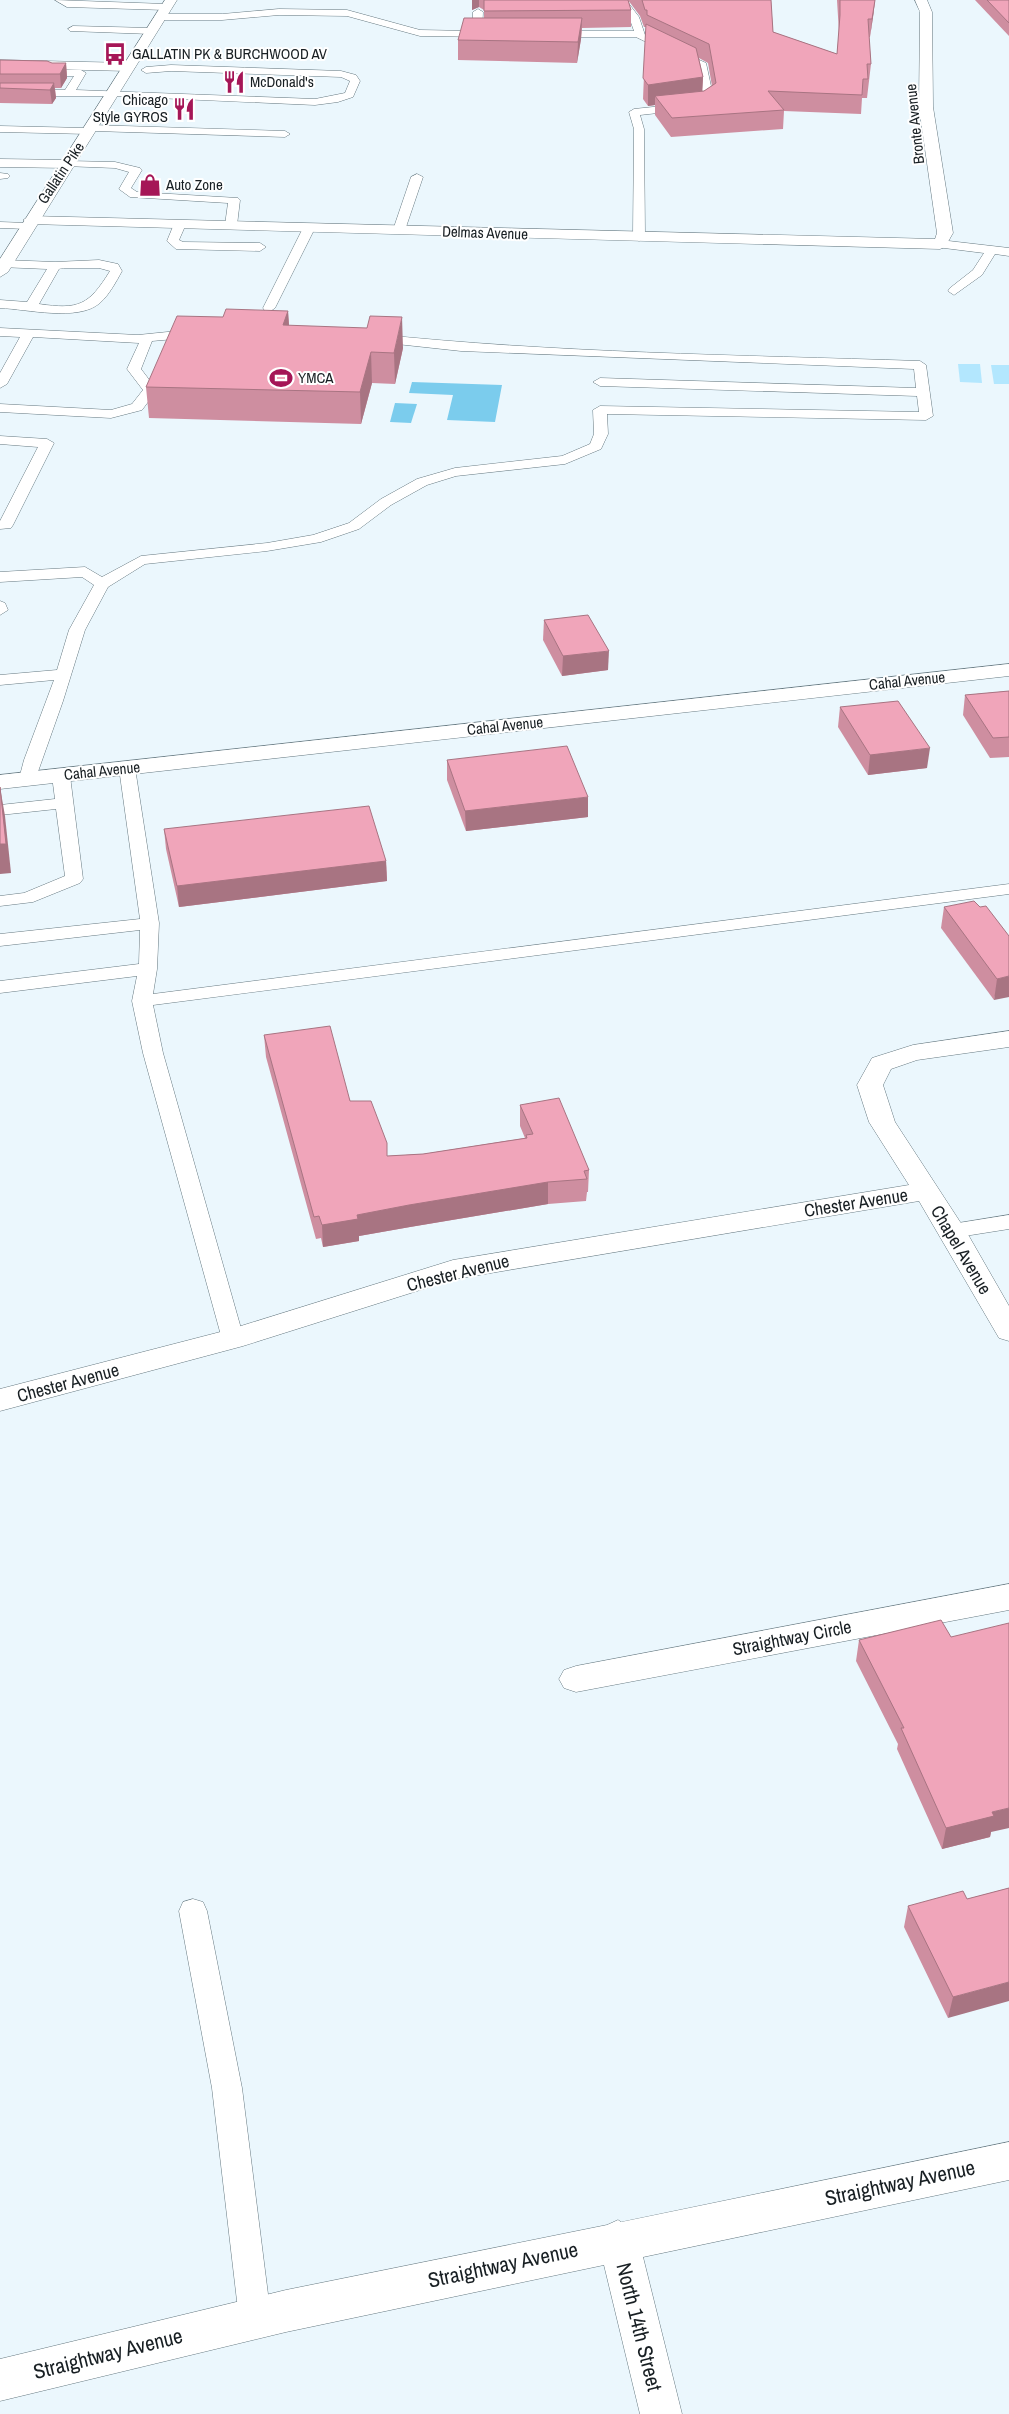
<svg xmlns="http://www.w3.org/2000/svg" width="1009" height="2414" font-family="'Archivo Narrow',sans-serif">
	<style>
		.green { fill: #b3e7fe }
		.water { fill: #7bcced }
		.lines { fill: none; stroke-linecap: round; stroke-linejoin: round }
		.service-casing { stroke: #667981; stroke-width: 1 }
		.minor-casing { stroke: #667981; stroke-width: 1 }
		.tertiary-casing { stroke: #667981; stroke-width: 1 }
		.secondary-casing { stroke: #667981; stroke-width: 1 }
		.service { fill: #fff; fill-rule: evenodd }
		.minor { fill: #fff; fill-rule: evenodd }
		.tertiary { fill: #fff; fill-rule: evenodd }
		.secondary { fill: #fff; fill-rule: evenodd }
		.wall { fill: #ce8ea0; fill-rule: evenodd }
		.shaded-wall { fill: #a87482 }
		.building { fill: #f0a5ba; stroke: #a87482 }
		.labels { text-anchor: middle; stroke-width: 4; stroke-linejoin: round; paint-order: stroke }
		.far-poi-label { font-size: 15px; fill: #181f23; stroke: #fff; text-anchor: start }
		.far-street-label { font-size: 15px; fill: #181f23; stroke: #fff }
		.street-label { font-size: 18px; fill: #181f23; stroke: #fff }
		.near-street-label { font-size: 21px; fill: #181f23; stroke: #fff }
	</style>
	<rect width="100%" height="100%" fill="#ebf7fd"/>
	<g class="green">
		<polygon points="958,364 980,364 982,383 960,382"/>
		<polygon points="991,365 1009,365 1009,384 994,384"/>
	</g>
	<g class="water">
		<polygon points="412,382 502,385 495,422 447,420 453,395 409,393"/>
		<polygon points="395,403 417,404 411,423 390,422"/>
	</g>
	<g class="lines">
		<defs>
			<g id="service">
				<polygon points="55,0 166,4 171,7 166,10 67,7"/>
				<polygon points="616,0 626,0 639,17 645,35 706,63 714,100 703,108 640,115 644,129 645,237 639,241 633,237 634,129 629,112 634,109 700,102 704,99 697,67 636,37 552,37 547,34 552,31 634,31 629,17"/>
				<polygon points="279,9 347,10 420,30 472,31 473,12 478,9 483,12 482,31 494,34 489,37 420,36 347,16 279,15 222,20 160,20 155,17 160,14 222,14"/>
				<polygon points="73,26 151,28 156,31 151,34 70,31 68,29"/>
				<polygon points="59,62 64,65 61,70 81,70 86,73 76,90 315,99 345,93 350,81 341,77 171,71 146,73 141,70 146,67 171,65 341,71 356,75 360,81 353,97 338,102 315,105 112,96 0,96 0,90 65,90 74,76 54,76 49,73 55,63"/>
				<polygon points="91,125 285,131 290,134 285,137 94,131 89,134 0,132 0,126 86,128"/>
				<polygon points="68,161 115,162 140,168 142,170 131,188 137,192 238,198 240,200 237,225 231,228 225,225 228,203 130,197 119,189 129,172 115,168 64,166 64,162"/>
				<polygon points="0,173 8,174 10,176 8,178 0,179"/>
				<polygon points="417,174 423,177 405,230 403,232 395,232 393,230 411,177"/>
				<polygon points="180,221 186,224 179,240 183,242 260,243 266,247 260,251 176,249 167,241 174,224"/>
				<polygon points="0,222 28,223 34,226 28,229 0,228"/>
				<polygon points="309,225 315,228 275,308 269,312 265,311 263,308 303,228"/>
				<polygon points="940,240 1009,248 1009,256 995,254 982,275 954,295 948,291 950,288 973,270 984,253 936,247 934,244 936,241"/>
				<path d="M4,260L55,262L99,260L118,264L122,271C116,282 109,295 100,303C78,322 27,309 0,308V300L27,302L47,269L0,267V261ZM64,268H99L110,271C89,305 79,310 39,304L59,269Z"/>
				<polygon points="0,328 138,335 197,329 203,333 197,337 152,341 141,369 157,390 142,410 111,418 0,412 0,404 111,410 132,404 143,390 127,369 139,343 33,337 7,384 0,388 0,373 20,337 0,336"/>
				<path d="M374,334C555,353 738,355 920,361L926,365L933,416L926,420L607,414L608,434L601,449L565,464L456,476L427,485L391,505L359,529L321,542L267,551L145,564L108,587L85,630L63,701L34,783H22L19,779L24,760L54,680L0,685V675L57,670L69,630L94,585L82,577L0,582V572L85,567L102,577L141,556L267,543L313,535L349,523L381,499L417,479L455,468L562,456L590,444L594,434L593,410L600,406L919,412L917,396L600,386L593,382L600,378L916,388L914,369L461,351L369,341L368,338L369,335Z"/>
				<polygon points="0,436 47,439 54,443 13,525 11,528 0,529 0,521 38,447 0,444"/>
				<polygon points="0,601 5,603 8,610 0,615"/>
				<polygon points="127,763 133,764 135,768 159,923 157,969 153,994 1009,884 1009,894 153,1005 163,1053 244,1339 241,1345 233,1347 225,1345 222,1339 143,1053 132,1001 137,976 0,993 0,981 139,964 140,930 0,946 0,934 140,919 119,768 121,764"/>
				<polygon points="61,771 67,772 70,776 83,879 80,883 33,902 0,906 0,896 24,893 65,876 56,809 0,815 0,805 55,799 52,776 55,772"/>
				<polygon points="1009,1215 1009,1229 952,1238 944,1236 941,1231 944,1226 952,1224"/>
				<polygon points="193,1899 203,1902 207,1911 242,2088 271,2318 266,2329 255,2334 244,2329 239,2318 212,2088 179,1911 183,1902"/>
			</g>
			<g id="minor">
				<polygon points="915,0 927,0 932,12 933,107 953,233 945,247 940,249 30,224 23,220 30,216 935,239 937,233 919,107 920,12"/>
				<polygon points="0,60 129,63 136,67 129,71 0,68"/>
				<polygon points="0,159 68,160 75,164 68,168 0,167"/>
				<polygon points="1009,1031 1009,1047 917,1060 891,1069 883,1085 895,1122 966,1231 1009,1306 1009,1341 999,1338 919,1201 455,1279 243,1346 0,1411 0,1389 228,1330 453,1260 909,1185 869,1122 857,1085 872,1058 913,1045"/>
				<polygon points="1009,1584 1009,1610 576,1692 564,1688 559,1679 564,1670 576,1666"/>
				<polygon points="1009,2142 1009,2180 643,2257 682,2414 640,2414 604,2265 286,2332 0,2401 0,2359 286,2290 607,2225 618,2220 621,2222"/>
			</g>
			<polygon id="tertiary" points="1009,664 1009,676 0,789 0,775"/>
			<polygon id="secondary" points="165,0 177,0 8,272 0,277 0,259"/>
		</defs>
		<use href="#service" class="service-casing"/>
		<use href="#minor" class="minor-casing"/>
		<use href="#tertiary" class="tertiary-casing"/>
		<use href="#secondary" class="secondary-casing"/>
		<use href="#service" class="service"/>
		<use href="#minor" class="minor"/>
		<use href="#tertiary" class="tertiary"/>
		<use href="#secondary" class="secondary"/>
	</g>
	<g class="wall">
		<path d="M472,0H771L773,32L837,54L839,33L837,0H875L873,17L870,37H869L871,64L867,98H862L861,114L784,111L783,129L671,137L655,115V105L648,106L643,99L646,27H644L640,16L628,0L631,10V27L582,28L581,39L577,63L458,60V40L484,18V10L479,7L472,10ZM699,58L708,63L712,86L704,91H702L703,77Z"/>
		<polygon points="975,0 1009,0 1009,36"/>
		<polygon points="0,60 52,63 66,63 67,78 61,88 55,88 56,98 52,104 0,103"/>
		<polygon points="288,311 289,326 403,348 395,384 372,383 361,424 149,418 146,387"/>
		<polygon points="544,620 608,670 562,676 543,640"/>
		<polygon points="1009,691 1009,757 990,758 963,715 965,695"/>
		<polygon points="840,707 927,768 868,775 838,727"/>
		<polygon points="447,760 588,817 466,831 447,780"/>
		<polygon points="164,829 386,861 387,881 179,907 166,849"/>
		<polygon points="944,907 1009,936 994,1000 941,928"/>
		<polygon points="264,1035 350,1101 387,1156 423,1154 525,1138 520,1126 520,1105 589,1170 588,1192 587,1192 586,1201 548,1204 410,1227 359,1236 359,1241 323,1247 321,1238 316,1239 266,1057"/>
		<polygon points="859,1640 991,1832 990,1837 942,1849 897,1749 898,1744 856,1661"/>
		<polygon points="1009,1888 948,2018 904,1927 908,1906 967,1899"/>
	</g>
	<g class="shaded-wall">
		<polygon points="472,0 479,0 479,7 472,10"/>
		<polygon points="875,0 873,17 870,37 872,19"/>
		<polygon points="582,18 581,39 577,63 578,42"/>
		<polygon points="66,63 67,78 61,88 60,74"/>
		<polygon points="703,77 702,98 655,96 655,105 648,106 648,85"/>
		<polygon points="54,83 56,98 52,104 50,90"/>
		<polygon points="288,311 290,341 283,325"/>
		<polygon points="402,317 403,348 395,384 394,353"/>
		<polygon points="371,352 372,383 361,424 360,392"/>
		<polygon points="609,651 608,670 562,676 563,656"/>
		<polygon points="930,748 927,768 868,775 870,755"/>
		<polygon points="0,787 5,816 11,873 0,874"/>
		<polygon points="588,797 588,817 466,831 465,811"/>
		<polygon points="386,861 387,881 179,907 177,886"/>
		<polygon points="1009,976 1009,997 994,1000 997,979"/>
		<polygon points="548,1182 548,1204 410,1227 359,1236 359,1241 323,1247 322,1225 357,1215 409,1205"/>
		<polygon points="1009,1808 1009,1828 991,1832 990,1837 942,1849 946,1828 992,1812"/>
		<polygon points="1009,1982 1009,2001 948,2018 953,1997"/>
	</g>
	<g class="building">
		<polygon points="484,0 628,0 631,10 484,11"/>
		<polygon points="642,0 771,0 773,32 837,54 840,15 840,0 875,0 872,19 868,19 871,64 867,64 868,79 863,79 862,95 768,91 784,110 672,118 655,96 704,91 716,83 709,44 647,15 647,10 645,10"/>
		<polygon points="987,0 1009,0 1009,23"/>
		<polygon points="464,18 582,18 578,42 458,40"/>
		<polygon points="646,24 696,48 703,77 648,85 643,78"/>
		<polygon points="0,60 47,61 52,63 66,63 60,74 0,74"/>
		<polygon points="0,83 54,83 50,90 0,88"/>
		<polygon points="226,309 288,311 283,325 367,328 370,316 402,317 394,353 371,352 360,392 146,387 177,316 223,317"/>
		<polygon points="588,615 609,651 563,656 544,620"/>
		<polygon points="1009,691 1009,737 993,738 965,695"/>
		<polygon points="898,701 930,748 870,755 840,707"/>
		<polygon points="567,746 588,797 465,811 447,760"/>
		<polygon points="0,787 6,844 0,844"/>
		<polygon points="369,806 386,861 177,886 164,829"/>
		<polygon points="974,901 980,907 986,906 1009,936 1009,976 997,979 944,907"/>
		<polygon points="330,1026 350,1101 371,1101 387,1143 387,1156 423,1154 527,1138 526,1135 533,1134 520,1105 559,1098 589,1170 584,1171 587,1179 548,1182 409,1205 357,1215 358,1219 322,1225 319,1216 314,1217 264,1035"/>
		<polygon points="941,1620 951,1637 1009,1623 1009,1808 992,1812 994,1816 946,1828 901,1728 904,1728 859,1640"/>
		<polygon points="1009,1888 1009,1982 953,1997 908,1906 963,1891 967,1899"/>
	</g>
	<defs>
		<symbol id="bus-bare" viewBox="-9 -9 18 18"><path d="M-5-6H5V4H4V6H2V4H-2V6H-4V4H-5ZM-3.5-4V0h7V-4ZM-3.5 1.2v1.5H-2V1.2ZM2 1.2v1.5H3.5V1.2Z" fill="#a51657" stroke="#fff" stroke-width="2.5" paint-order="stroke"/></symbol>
		<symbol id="restaurant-bare" viewBox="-9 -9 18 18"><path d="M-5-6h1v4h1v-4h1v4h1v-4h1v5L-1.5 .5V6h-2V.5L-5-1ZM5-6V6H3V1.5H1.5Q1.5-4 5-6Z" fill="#a51657" stroke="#fff" stroke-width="2.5" paint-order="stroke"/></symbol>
		<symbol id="shop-bare" viewBox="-9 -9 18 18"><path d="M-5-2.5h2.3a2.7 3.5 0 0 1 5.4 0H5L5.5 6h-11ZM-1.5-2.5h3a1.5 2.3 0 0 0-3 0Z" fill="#a51657" stroke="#fff" stroke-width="2.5" paint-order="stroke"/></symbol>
		<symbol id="stadium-bare" viewBox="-9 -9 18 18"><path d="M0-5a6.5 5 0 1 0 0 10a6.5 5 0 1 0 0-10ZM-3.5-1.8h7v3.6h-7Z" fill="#a51657" stroke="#fff" stroke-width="2.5" paint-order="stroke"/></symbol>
	</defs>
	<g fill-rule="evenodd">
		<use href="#bus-bare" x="99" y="38" width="32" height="32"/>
		<use href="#restaurant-bare" x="218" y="66" width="32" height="32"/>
		<use href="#restaurant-bare" x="168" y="93" width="32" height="32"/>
		<use href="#shop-bare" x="134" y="169" width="32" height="32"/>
		<use href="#stadium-bare" x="265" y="362" width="32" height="32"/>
	</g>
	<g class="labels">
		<g class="far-poi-label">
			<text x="132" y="59">GALLATIN PK &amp; BURCHWOOD AV</text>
			<text x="250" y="87">McDonald's</text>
			<text x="168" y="105" text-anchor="end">Chicago<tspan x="168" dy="17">Style GYROS</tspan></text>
			<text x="166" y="190">Auto Zone</text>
			<text x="298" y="383">YMCA</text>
		</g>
		<g class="far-street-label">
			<text transform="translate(915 124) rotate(-96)" y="5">Bronte Avenue</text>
			<text transform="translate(61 173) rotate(-56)" y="5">Gallatin Pike</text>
			<text transform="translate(485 233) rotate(2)" y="5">Delmas Avenue</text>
			<text transform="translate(907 681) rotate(-6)" y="5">Cahal Avenue</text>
			<text transform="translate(505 726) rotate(-6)" y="5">Cahal Avenue</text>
			<text transform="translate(102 771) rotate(-6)" y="5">Cahal Avenue</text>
		</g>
		<g class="street-label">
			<text transform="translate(856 1203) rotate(-9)" y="6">Chester Avenue</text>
			<text transform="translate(961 1250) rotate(59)" y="6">Chapel Avenue</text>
			<text transform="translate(458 1273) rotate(-14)" y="6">Chester Avenue</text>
			<text transform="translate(68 1383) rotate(-15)" y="6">Chester Avenue</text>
			<text transform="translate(792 1638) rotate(-11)" y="6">Straightway Circle</text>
		</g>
		<g class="near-street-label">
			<text transform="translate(900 2183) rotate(-12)" y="7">Straightway Avenue</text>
			<text transform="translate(503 2265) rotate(-12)" y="7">Straightway Avenue</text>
			<text transform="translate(639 2327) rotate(76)" y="7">North 14th Street</text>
			<text transform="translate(108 2354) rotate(-14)" y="7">Straightway Avenue</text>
		</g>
	</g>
</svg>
